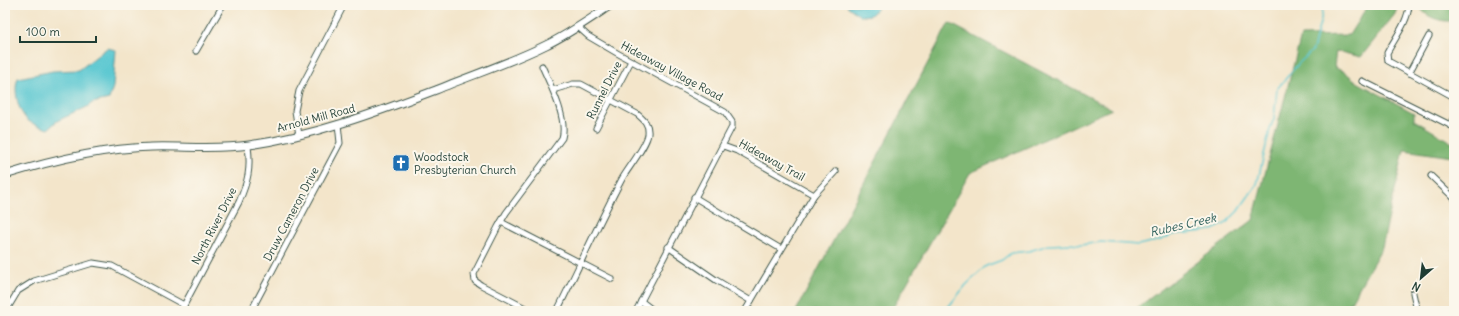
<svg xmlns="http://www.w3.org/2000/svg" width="1459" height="316" font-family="Delius,sans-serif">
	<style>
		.forest { fill: #7eb673; stroke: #4e7a54 }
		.water { fill: #5cc8d1; stroke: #3e8282 }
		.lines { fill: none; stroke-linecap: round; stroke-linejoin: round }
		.stream { stroke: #5cc8d1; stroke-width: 1.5 }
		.minor-casing { stroke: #3f564a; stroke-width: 7 }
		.secondary-casing { stroke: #3f564a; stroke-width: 9 }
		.minor { stroke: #fff; stroke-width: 5 }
		.secondary { stroke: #fff; stroke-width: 7 }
		.labels { text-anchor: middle; stroke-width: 4; stroke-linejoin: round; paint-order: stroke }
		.street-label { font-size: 11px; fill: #1f3d34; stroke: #fbf7ec }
		.poi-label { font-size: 11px; fill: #1f3d34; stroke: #fbf7ec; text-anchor: start }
		.water-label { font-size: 12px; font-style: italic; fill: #2e605b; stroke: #fbf7ec }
	</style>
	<rect width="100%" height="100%" fill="#fbf7ec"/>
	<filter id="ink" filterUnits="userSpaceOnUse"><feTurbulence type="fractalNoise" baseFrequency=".025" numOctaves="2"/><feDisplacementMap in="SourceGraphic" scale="8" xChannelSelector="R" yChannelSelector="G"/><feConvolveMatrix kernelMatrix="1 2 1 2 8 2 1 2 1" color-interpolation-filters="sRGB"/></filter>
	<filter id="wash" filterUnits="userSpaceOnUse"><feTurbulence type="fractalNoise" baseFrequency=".012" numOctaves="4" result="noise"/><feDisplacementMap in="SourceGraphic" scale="16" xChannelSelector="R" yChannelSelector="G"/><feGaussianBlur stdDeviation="0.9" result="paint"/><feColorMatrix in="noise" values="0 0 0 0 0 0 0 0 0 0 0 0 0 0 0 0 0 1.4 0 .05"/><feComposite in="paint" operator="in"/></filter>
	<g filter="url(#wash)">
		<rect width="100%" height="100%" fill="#f3e5ca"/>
		<g class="forest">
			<polygon points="1368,5 1398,5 1395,14 1361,57 1336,51 1334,67 1346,73 1357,82 1414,113 1414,120 1454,144 1454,160 1452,157 1404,150 1382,247 1346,311 1133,311 1253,220 1301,36 1349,35"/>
			<path d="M1418,5L1454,6V22L1453,21C1439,22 1425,17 1418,5Z"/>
			<polygon points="949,23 1112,109 970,173 891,311 796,311"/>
		</g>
		<g class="water">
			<polygon points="846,5 880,5 871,15 860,16"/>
			<path d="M107,48L116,50L113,87L109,99L92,103L87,107L57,121L48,129C42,127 35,125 30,122C18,114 13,90 18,78L53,71L79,70Z"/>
		</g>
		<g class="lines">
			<polyline class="stream" points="945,311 966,285 986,266 1002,260 1011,253 1029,251 1049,245 1069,244 1081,245 1101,242 1138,245 1161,240 1171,235 1212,230 1225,224 1238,211 1257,184 1270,129 1274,118 1277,89 1299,63 1313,50 1322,15 1323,5"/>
		</g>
	</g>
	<g filter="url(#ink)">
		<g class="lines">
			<defs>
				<g id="minor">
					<path d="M1409,5C1408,22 1395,38 1387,53L1388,61L1454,97"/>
					<polyline points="578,27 588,36 617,53 725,112 732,122 732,127 636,311"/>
					<polyline points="196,51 223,5"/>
					<polyline points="1409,73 1429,36"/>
					<polyline points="1362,81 1454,127"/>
					<path d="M553,90L573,84H581L637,114C644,120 649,124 648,134C647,145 628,168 622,179C599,222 579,267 557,311"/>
					<polyline points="1450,125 1454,117"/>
					<polyline points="596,128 631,61"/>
					<polyline points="299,135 295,111 299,91 344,5"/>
					<polyline points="723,146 737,151 814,195"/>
					<polyline points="1431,176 1454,198"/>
					<polyline points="694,197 781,249"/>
					<polyline points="501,222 612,279"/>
					<polyline points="668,247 716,280 751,301"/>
					<polyline points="1413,293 1417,311"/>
					<polyline points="641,301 654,311"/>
					<polyline points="6,311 18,291 34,281 93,263 112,266 184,305"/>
					<path d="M181,311L239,202C248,181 251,169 248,146"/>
					<polyline points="251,311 340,143 338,124"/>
					<path d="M531,311L481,285L475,281L474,274L498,227L506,213L562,138C568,119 550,84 542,66"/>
					<polyline points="745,311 814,195 836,171"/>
				</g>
				<path id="secondary" d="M5,175C53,160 102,148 152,147C184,146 217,150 249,145C313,136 375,113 436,90C472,75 510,63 546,45C569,34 590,19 611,5"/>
			</defs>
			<use href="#minor" class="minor-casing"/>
			<use href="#secondary" class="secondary-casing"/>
			<use href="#minor" class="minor"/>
			<use href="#secondary" class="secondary"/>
		</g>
	</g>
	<defs>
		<symbol id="church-square" viewBox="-11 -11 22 22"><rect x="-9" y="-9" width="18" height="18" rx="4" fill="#1f6fb2" stroke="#fbf7ec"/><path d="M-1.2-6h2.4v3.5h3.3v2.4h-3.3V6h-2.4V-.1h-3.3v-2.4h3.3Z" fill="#fff"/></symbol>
	</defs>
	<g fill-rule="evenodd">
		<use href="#church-square" x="391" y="153" width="20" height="20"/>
	</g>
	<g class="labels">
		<g class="street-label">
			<text transform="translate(672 71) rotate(28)" y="4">Hideaway Village Road</text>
			<text transform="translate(604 90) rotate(-63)" y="4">Runnel Drive</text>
			<text transform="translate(316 118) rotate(-15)" y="4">Arnold Mill Road</text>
			<text transform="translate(772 160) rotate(29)" y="4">Hideaway Trail</text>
			<text transform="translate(291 214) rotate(-62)" y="4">Druw Cameron Drive</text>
			<text transform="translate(214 226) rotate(-63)" y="4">North River Drive</text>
		</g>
		<g class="poi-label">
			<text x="414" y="161">Woodstock<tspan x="414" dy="13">Presbyterian Church</tspan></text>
		</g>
		<g class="water-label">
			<text transform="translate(1183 225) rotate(-13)" y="4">Rubes Creek</text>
		</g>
	</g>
	<rect width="1459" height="316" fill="none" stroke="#fbf7ec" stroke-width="20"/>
	<g transform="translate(1421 278) rotate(208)" stroke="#fbf7ec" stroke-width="3" paint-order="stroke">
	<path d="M0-3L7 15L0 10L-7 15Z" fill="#1f3d34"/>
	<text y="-6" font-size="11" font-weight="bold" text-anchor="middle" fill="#1f3d34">N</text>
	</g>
	<path d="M20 36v6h76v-6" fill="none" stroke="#1f3d34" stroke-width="2"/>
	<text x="26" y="36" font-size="12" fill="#1f3d34" stroke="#fbf7ec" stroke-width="3" paint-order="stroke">100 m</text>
</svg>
